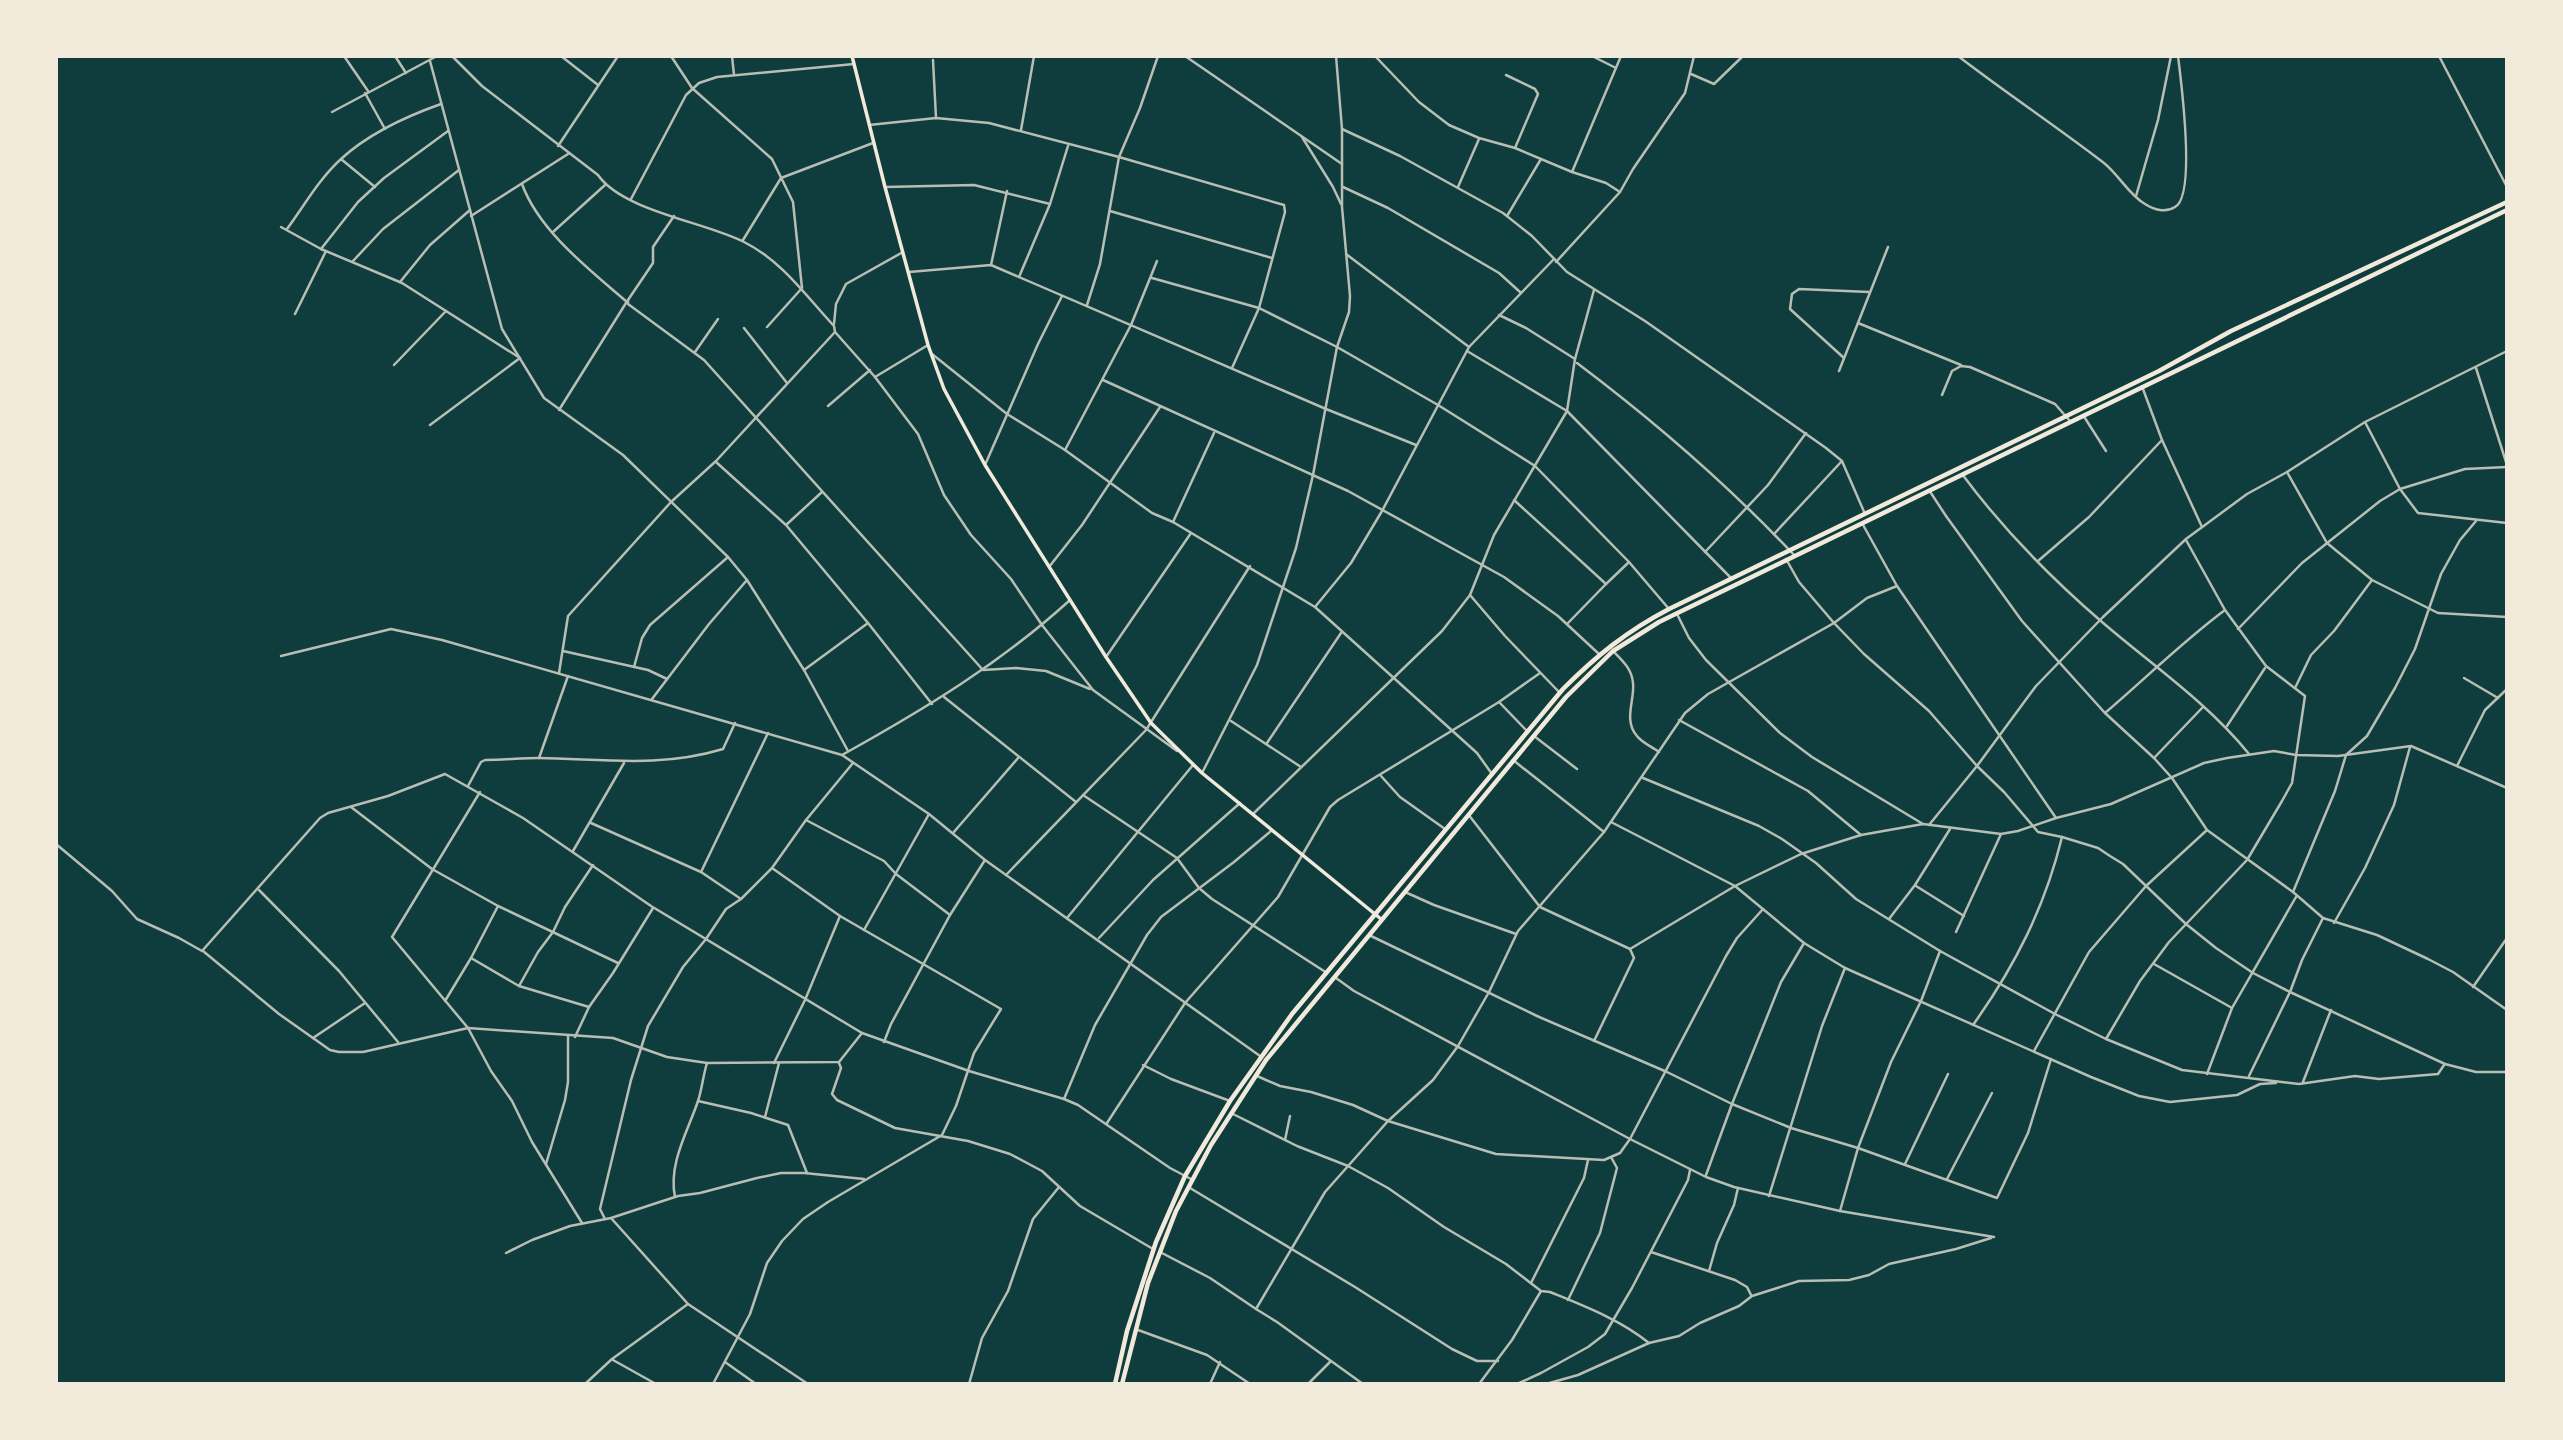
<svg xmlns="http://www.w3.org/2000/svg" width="2563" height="1440" font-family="Karla,sans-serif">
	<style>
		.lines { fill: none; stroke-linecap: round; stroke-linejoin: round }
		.minor { stroke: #b8beb3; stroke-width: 2.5 }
		.secondary { stroke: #f1e9da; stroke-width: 3.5 }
		.trunk { stroke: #f1e9da; stroke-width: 4.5 }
	</style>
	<rect width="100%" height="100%" fill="#0f3d3e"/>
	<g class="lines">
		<g class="minor">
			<polyline points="344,56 368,91"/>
			<polyline points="395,56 406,73"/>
			<path d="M452,56L482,86L598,175C623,211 705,222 744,242C782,261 806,296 834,326L835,332L875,377L918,434L944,495L971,535L1011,579L1042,625L1093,690L1177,751"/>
			<polyline points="561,56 598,85"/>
			<polyline points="671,56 692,88 772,159 793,202 802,288 767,327"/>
			<polyline points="732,56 734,75"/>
			<polyline points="1185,56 1342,164"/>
			<polyline points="1375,56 1419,102 1449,125 1479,138 1515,148 1572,172 1606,183 1620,192"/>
			<polyline points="1592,56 1616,68"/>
			<path d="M1958,56C2006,93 2056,126 2104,163C2119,175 2129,195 2145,204C2154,210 2166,213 2175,207C2196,196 2181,80 2178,56"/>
			<polyline points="2439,56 2507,187"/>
			<polyline points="933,60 936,118"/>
			<polyline points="430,61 502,329 544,398 623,455 728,557 747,580 804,670 848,751"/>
			<polyline points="1691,74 1714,84 1743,56"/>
			<polyline points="1506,75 1535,89 1538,94 1515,148"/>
			<polyline points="365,93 385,129"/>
			<polyline points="332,112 437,56"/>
			<polyline points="869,125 936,118 989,123 1119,157 1284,205 1285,212 1259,308 1232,368"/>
			<polyline points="1342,129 1400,156 1503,213 1532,236 1567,272 1645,321 1826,448 1842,461 1865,514"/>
			<polyline points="1021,130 1034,56"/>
			<polyline points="1302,137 1333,187 1341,204"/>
			<polyline points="558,146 618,56"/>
			<polyline points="341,159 375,187"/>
			<polyline points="1572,172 1621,56"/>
			<path d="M522,184C539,231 590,270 627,302"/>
			<polyline points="885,187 974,185 1050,204"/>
			<polyline points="1343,187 1388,208 1499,273 1520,292"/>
			<polyline points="1458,187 1479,139"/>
			<polyline points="2136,196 2158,120 2171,56"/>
			<polyline points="631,199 686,95 699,83 717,77 854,64"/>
			<polyline points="1110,211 1272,258"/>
			<polyline points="471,216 568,154"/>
			<polyline points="674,216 653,247 653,263 628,300 628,304 704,360 983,670 1016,668 1046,671 1090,689"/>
			<polyline points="1507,216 1541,159"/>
			<polyline points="281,227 321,249 402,283 520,358 430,425"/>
			<path d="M287,229C304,206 319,179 341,159C367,135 407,116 441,104"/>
			<polyline points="553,232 605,185"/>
			<polyline points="743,240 781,178 873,143"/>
			<polyline points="321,249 358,202 384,178 448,131"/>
			<polyline points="1346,254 1469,347"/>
			<polyline points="353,261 383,229 459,170"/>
			<polyline points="1556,262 1620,192 1633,169 1685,93 1694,56"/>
			<polyline points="991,265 1007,191"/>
			<polyline points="909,272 991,265 1326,409 1416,445"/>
			<polyline points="1019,277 1050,204 1068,146"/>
			<polyline points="1152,278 1259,308 1337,347 1438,405 1535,466 1629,562 1669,609"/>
			<polyline points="400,282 430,245 470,210"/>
			<polyline points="1087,305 1100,264 1119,157 1140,108 1158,56"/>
			<polyline points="295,314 326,251"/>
			<polyline points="1499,315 1526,328 1575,359"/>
			<polyline points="1858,323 1961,365"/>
			<polyline points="834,324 836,304 846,284 903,252"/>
			<polyline points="744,328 787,383"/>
			<polyline points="1467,351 1567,411 1730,577"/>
			<polyline points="695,352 718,319"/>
			<polyline points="932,354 1007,414 1065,450 1152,513 1173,522 1315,607 1477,753 1492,774"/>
			<polyline points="1844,358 1790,309 1792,294 1799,289 1869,292"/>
			<path d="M1577,363C1654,421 1728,485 1794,555"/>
			<polyline points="394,365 446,311"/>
			<polyline points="2476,368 2507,465"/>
			<polyline points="1839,371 1888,247"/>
			<polyline points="875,377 928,345"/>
			<polyline points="1103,380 1348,491 1504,577 1558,616 1599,654"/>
			<polyline points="2143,389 2162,440 2202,527"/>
			<polyline points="1942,395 1952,371 1961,366 1970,367 2055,404 2070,421"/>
			<polyline points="828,406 870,370"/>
			<polyline points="559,410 626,303"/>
			<polyline points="2083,415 2106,451"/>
			<polyline points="2365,422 2400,489 2418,513 2507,523"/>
			<polyline points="1065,450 1131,325 1157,261"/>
			<polyline points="716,462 786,525 868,623 932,704"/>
			<polyline points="985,465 1038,344 1062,296"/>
			<polyline points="2287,472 2327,543 2372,580 2438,613 2507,617"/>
			<path d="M1962,474C2002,528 2051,578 2102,622C2152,665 2208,703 2249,754"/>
			<polyline points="1929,490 1946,516 2022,621 2105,713 2154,758 2172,778 2207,830 2293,892 2323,918 2377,935 2428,959 2453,972 2507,1010"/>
			<polyline points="1514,500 1606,584 1568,623"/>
			<polyline points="1173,522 1214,433"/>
			<polyline points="1862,523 1897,586 2056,818"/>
			<polyline points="786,525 822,492"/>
			<polyline points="1774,534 1841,462"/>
			<polyline points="1705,552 1768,485 1806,433"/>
			<polyline points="1786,559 1799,582 1834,623 1864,654 1929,711 1977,766 2004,792 2038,832 2062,837 2098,848 2110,856 2123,864 2186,924 2216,948 2253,973 2290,992 2445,1064 2476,1072 2507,1072"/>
			<polyline points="2038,561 2089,517 2162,440"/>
			<polyline points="1049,567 1082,525 1160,407"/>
			<polyline points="1606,584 1629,562"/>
			<polyline points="1470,595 1505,636 1560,693"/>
			<polyline points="1315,607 1351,563 1382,511 1469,347 1554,259"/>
			<polyline points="1677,614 1689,638 1706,660 1780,733 1812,757 1923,824"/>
			<polyline points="2238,629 2302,563 2380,501 2400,489 2465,469 2507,467"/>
			<polyline points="563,651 648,670 667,679"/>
			<path d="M1613,651C1622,660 1632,669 1633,683C1635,700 1623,720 1637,736C1642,743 1653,747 1659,752"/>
			<polyline points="281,656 391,629 442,640 842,755 929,814 985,860 1260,1056"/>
			<polyline points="1106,657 1191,533"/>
			<polyline points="634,667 642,638 650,625 728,557"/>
			<polyline points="804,670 868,623"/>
			<polyline points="559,673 568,616 671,502 716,461 835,332"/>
			<polyline points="2464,678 2498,698"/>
			<polyline points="2295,688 2311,655 2334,631 2372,580"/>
			<polyline points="944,697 1076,802"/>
			<polyline points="652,699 709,624 747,580"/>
			<polyline points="1499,702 1526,730"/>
			<path d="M2105,713C2145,679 2182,642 2225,610"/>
			<polyline points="1679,720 1808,791 1861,835"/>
			<polyline points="1231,721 1301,767"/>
			<polyline points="2227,726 2265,668"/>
			<polyline points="1534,736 1577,769"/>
			<polyline points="1267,743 1341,633"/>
			<path d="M842,755C923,710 1001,663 1070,600"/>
			<polyline points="539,758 568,676"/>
			<polyline points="2154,758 2203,707"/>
			<polyline points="1513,760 1604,832"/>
			<polyline points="2457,766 2485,710 2507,689"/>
			<polyline points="1202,773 1257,665 1296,548 1313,475 1337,347 1349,312 1350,296 1342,207 1342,129 1336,56"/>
			<polyline points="1381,776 1400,797 1445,829"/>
			<polyline points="1643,778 1759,826 1782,839 1816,863 1856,899 1940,951"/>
			<path d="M468,786L481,762L485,760C503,760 521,758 539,758C604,759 660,768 723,749L735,723"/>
			<polyline points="480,792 392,937 468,1028 491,1071 512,1101 532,1142 582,1223"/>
			<polyline points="1083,795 1177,858 1199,888 1212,899 1327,973"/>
			<polyline points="351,807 432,869 498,906 618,963"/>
			<polyline points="1254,813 1442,631 1470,595 1494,535 1567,411 1575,359 1594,290"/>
			<polyline points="1468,814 1540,907 1630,949 1634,958 1594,1041"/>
			<polyline points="806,820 884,861 896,874 950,915"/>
			<polyline points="1611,822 1735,886 1804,943 1845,968 2091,1077 2139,1096 2170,1102 2237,1095 2260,1084 2276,1083"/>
			<polyline points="591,823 701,872 741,899"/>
			<polyline points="1929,825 1977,766 2036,686 2103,617 2186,539 2247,494 2287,472 2365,422 2507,351"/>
			<polyline points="953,833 1019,757"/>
			<polyline points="56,844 112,891 137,919 179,938 202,951 320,818 328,813 388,796 445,774 523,818 651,906 862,1033 969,1071 1064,1099 1078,1105 1170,1168 1191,1179"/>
			<polyline points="573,851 624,763"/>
			<polyline points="701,872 768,733"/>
			<polyline points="1006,875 1146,730 1250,566"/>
			<polyline points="1916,886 1964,916"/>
			<polyline points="259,890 339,971 398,1042"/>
			<polyline points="1405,892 1434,905 1516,934"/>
			<polyline points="2293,892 2335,791 2346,755 2367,736 2395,688 2415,649 2441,574 2460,540 2476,521"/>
			<polyline points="1067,918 1193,765"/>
			<polyline points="1889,919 1915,885 1950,829"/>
			<polyline points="2334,923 2365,868 2394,805 2410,747"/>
			<polyline points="864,930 929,814"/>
			<polyline points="1956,932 2001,834"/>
			<polyline points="1371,936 1537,1016 1667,1072 1732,1104 1791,1128 1858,1148 1997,1198 2028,1133 2051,1059"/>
			<polyline points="1099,938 1153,880 1240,803"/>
			<polyline points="1630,949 1735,886 1801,854 1861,835 1923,824 2001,834 2018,831 2056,818 2111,804 2204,763 2227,758 2274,751 2296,755 2338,756 2411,746 2507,788"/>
			<polyline points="203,951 279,1014 330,1050 339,1052 363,1052 468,1028 613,1038 667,1057 707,1063 839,1062 862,1033"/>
			<polyline points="471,958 519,986 589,1007"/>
			<polyline points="2154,964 2232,1008"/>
			<polyline points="1336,978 1354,991 1630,1139 1706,1177 1734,1187 1840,1211 1994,1237"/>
			<polyline points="519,986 538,952 553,932 565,907 593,865"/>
			<polyline points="2473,987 2507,938"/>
			<polyline points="445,1001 471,958 498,906"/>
			<path d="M1973,1025C2015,966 2045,907 2062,837"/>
			<polyline points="575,1037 589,1007 613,973 653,908"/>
			<polyline points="313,1038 365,1003"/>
			<polyline points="2106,1039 2140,981 2169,942 2247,860 2282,801 2292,783 2305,696 2266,666 2225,610 2186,540"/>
			<polyline points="884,1042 891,1024 950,915 985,860"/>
			<polyline points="2034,1051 2089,952 2146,886 2207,830"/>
			<polyline points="774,1063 805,1000 840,916"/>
			<polyline points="839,1063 841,1068 832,1094 837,1100 895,1128 968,1141 1010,1154 1042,1171 1080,1206 1153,1249"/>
			<polyline points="1143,1065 1171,1079 1230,1101"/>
			<polyline points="2207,1074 2232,1008 2296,897"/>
			<polyline points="1257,1076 1280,1086 1311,1092 1353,1105 1388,1121 1496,1154 1604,1160 1620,1153 1630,1139 1726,956 1737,938 1763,909"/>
			<polyline points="2249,1076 2290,992 2302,960 2323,918"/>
			<polyline points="2303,1082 2331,1010"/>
			<polyline points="1064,1099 1095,1025 1147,935 1161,917 1234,862 1271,831"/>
			<polyline points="698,1101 751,1113 788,1125 807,1173"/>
			<path d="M1233,1114L1297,1146L1348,1166L1388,1188L1444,1227L1506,1264L1541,1291L1550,1292C1584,1306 1621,1320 1649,1343"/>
			<polyline points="765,1117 779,1063"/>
			<polyline points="1107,1123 1185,1003 1278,897 1330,807 1338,800 1499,702 1540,673"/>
			<polyline points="1285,1140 1290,1116"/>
			<polyline points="546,1164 565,1100 568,1082 568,1036"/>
			<polyline points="1905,1164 1948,1074"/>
			<polyline points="1706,1175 1732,1104 1781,982 1804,943"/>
			<polyline points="1947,1179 1992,1093"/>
			<polyline points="1190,1188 1355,1287 1452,1349 1477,1361 1498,1361"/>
			<polyline points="1769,1196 1822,1026 1845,968"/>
			<path d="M675,1197C668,1164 688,1131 698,1101C702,1089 703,1076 707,1063"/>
			<polyline points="1840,1211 1858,1148 1891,1062 1921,1001 1940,951 2055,1014 2106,1039 2182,1070 2299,1084 2355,1076 2379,1079 2438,1074 2444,1065"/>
			<polyline points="611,1218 688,1304 808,1384"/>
			<polyline points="605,1219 600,1209 631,1080 648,1026 683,967 706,939 726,909 741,899 772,868 806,820 853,763"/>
			<polyline points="1160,1252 1210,1278 1256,1309 1325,1192 1388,1121 1433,1080 1458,1046 1489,992 1518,931 1604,832 1685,713 1708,694 1834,623 1867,598 1897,586"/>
			<polyline points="1651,1252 1735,1280 1747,1287 1751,1295"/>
			<polyline points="506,1253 532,1240 570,1226 611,1218 678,1196 700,1193 757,1178 781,1173 804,1173 864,1179"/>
			<polyline points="1709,1271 1717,1243 1734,1205 1738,1188"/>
			<polyline points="1531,1283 1584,1178 1588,1160"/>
			<polyline points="1568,1300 1600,1233 1617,1168 1611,1157"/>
			<polyline points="1256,1309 1277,1322 1363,1384"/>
			<polyline points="1138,1330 1207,1355 1250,1384"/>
			<polyline points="613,1360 656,1384"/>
			<polyline points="725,1362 756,1384"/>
			<polyline points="585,1384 612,1359 688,1304"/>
			<polyline points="713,1384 750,1314 767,1263 782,1241 803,1219 828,1202 942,1135 956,1106 974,1053 1001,1009 840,916 772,868"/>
			<polyline points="969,1384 982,1338 1008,1291 1033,1219 1059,1187"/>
			<polyline points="1210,1384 1220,1362"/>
			<polyline points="1308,1384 1330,1362"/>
			<polyline points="1479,1384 1512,1340 1541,1291"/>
			<polyline points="1517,1384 1541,1373 1588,1347 1605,1334 1632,1288 1688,1180 1690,1170"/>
			<polyline points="1546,1384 1578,1375 1649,1343 1679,1336 1700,1323 1739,1306 1752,1296 1799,1281 1849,1280 1869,1275 1889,1264 1956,1249 1991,1238"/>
		</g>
		<polyline class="secondary" points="852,56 885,187 928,345 944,389 985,465 1106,657 1151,723 1202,773 1381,919"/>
		<g class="trunk">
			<path d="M1115,1384L1127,1331L1156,1242L1185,1176L1230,1101L1292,1014L1563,689C1596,656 1627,631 1669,609L2159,371L2231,331L2507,202"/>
			<polyline points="1122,1384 1148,1283 1176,1211 1211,1145 1266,1060 1566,697 1613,651 1659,622 2507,210"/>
		</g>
	</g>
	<rect width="2563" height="1440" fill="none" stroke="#f1e9da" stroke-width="116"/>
</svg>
